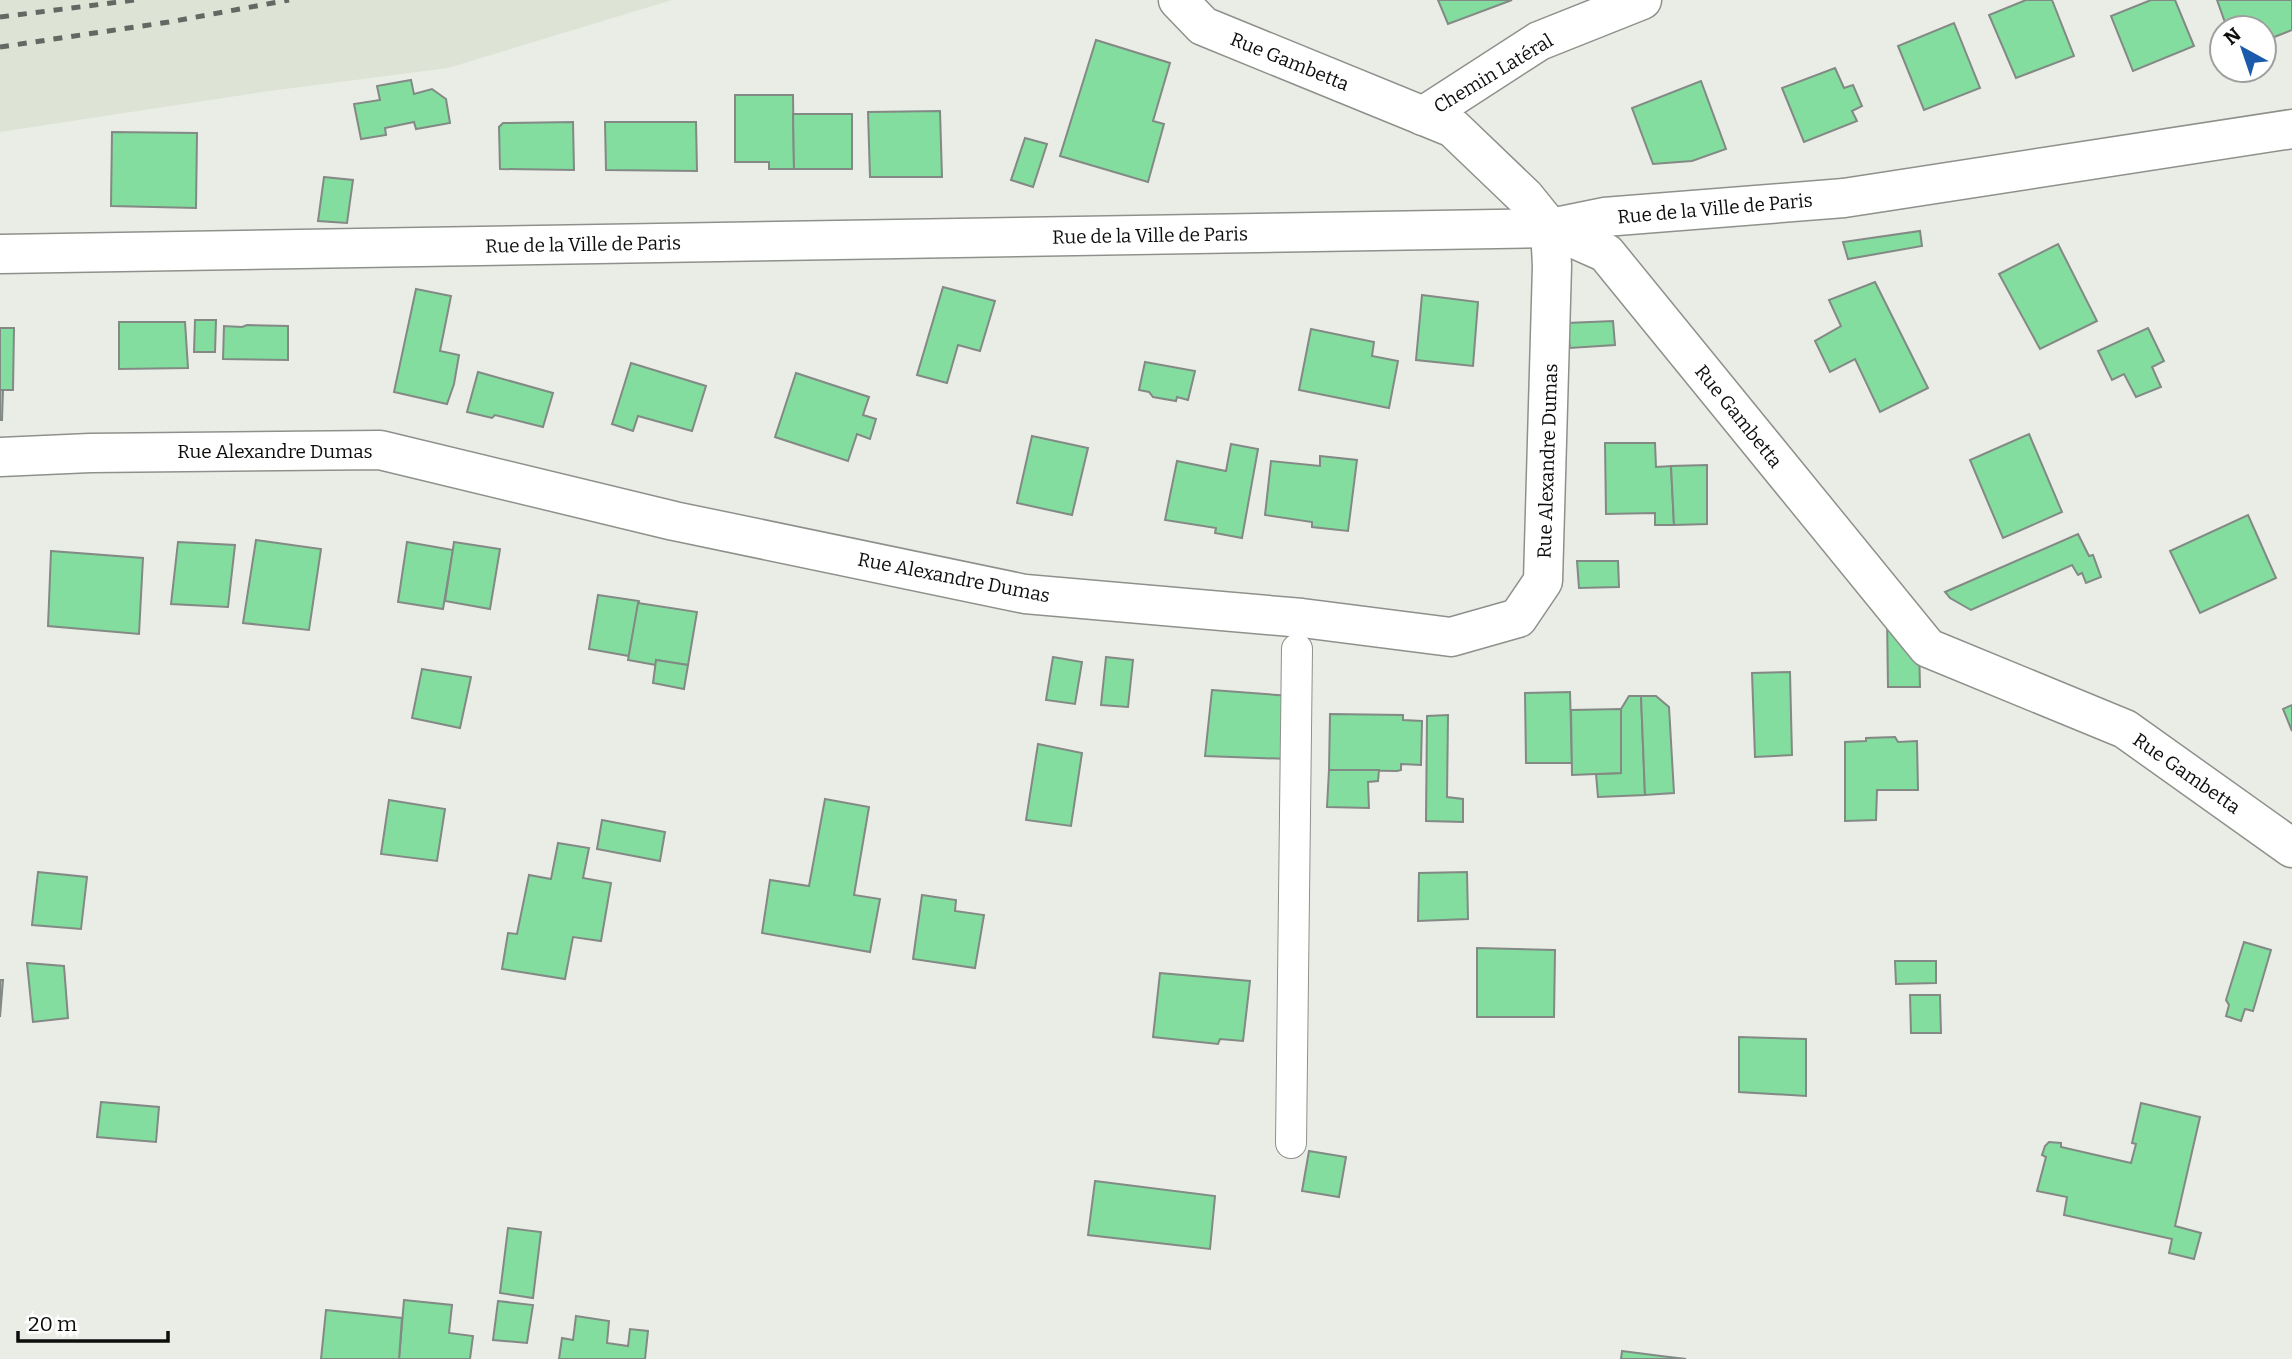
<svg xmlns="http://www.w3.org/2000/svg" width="2292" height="1359" font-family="Bitter,serif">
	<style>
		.built { fill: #dde3d5 }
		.building { fill: #82dd9e; stroke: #838985; stroke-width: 2 }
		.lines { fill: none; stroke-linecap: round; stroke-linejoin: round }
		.lane-casing { stroke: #8e918b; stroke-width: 32 }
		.street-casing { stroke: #8e918b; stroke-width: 41 }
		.lane { stroke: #fff; stroke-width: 30 }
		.street { stroke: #fff; stroke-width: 38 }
		.rail { stroke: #656763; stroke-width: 5; stroke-dasharray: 9 9; stroke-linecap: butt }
		.labels { text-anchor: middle; stroke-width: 5; stroke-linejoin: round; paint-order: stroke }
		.street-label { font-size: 19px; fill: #0d0e0c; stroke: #fff }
	</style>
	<rect width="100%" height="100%" fill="#eaede6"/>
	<polygon class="built" points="0,0 672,0 448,68 262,92 0,132"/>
	<g class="building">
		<polygon points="1438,0 1512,0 1448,24"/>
		<polygon points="2026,0 2052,0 2074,56 2016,78 1989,15"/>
		<polygon points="2151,0 2175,0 2194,46 2133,71 2111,16"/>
		<polygon points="2217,0 2292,0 2292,30 2264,41 2264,28 2227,28"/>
		<polygon points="1954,23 1980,88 1924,110 1898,46"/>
		<polygon points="1096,40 1170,63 1153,121 1164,124 1148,182 1060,156"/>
		<polygon points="1835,68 1844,88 1853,85 1862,106 1852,111 1857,121 1804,142 1782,88"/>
		<polygon points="411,80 414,94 432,89 446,99 450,123 416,129 414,122 385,128 386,135 361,139 354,104 380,100 377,86"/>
		<polygon points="1701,81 1726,149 1692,161 1653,164 1632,108"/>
		<polygon points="735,95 793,95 794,169 769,169 769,162 735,162"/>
		<polygon points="940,111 942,177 870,177 868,112"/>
		<polygon points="793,114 852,114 852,169 794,169"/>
		<polygon points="573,122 574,170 500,169 499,127 503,123"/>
		<polygon points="605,122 696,122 697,171 606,170"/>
		<polygon points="112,132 197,133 196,208 111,206"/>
		<polygon points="1025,138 1047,144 1033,187 1011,180"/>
		<polygon points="324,177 353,180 347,223 318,221"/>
		<polygon points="1920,231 1922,246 1848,259 1843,242"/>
		<polygon points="2058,244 2097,321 2040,349 1999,274"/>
		<polygon points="1875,282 1928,388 1880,412 1855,359 1830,372 1815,341 1841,326 1829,300"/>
		<polygon points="943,287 995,301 980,351 958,345 947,383 917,375"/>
		<polygon points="416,289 451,296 440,351 459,355 454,384 447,404 394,392"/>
		<polygon points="1422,295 1478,302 1473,366 1416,360"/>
		<polygon points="195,320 216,320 215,352 194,352"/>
		<polygon points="1613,321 1615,345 1570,348 1567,323"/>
		<polygon points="119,322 185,322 188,368 119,369"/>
		<polygon points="247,325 288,326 288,360 223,359 224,326 242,327"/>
		<polygon points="0,328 14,328 13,390 0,390"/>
		<polygon points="2148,328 2164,361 2152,367 2161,387 2136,397 2124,374 2112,380 2098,351"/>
		<polygon points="1311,329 1374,342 1372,356 1398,361 1389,408 1299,390"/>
		<polygon points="1145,362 1195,371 1188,400 1177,397 1176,401 1153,397 1149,392 1139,390"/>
		<polygon points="631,363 706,386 692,431 638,416 633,431 612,424"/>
		<polygon points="478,372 553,393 543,427 495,415 492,418 467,412"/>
		<polygon points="796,373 869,397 863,415 876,419 870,439 857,434 848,461 775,437"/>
		<polygon points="0,390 3,390 2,420 0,420"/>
		<polygon points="2029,434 2062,512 2003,538 1970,460"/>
		<polygon points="1032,436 1088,448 1072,515 1017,503"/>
		<polygon points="1605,443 1655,443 1656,467 1671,466 1674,525 1655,525 1655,513 1606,514"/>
		<polygon points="1231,444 1258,449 1242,538 1215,533 1216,528 1165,520 1177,461 1226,471"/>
		<polygon points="1320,456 1357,460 1348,531 1312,527 1312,522 1265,515 1271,461 1320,466"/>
		<polygon points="1707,465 1707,524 1674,525 1671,466"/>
		<polygon points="2248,515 2276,578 2200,613 2170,551"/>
		<polygon points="2078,534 2089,556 2093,555 2101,577 2086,583 2082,573 2078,575 2072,565 1971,610 1950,598 1945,592"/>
		<polygon points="256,540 321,549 309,630 243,623"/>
		<polygon points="178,542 235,545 228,607 171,604"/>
		<polygon points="407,542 453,550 443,609 398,602"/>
		<polygon points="454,542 500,549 490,609 445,601"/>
		<polygon points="51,551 143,558 139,634 48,626"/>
		<polygon points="1577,561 1618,561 1619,587 1579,588"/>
		<polygon points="598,595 639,601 629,656 589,649"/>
		<polygon points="638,603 697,612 688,665 656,660 656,665 628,660"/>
		<polygon points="1887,616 1919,644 1920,687 1888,687"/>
		<polygon points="1053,657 1082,662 1075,704 1046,700"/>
		<polygon points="1106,657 1133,660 1128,707 1101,705"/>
		<polygon points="656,660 688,665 684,689 653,683"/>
		<polygon points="422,669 471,677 460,728 412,718"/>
		<polygon points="1790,672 1792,755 1755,757 1752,673"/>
		<polygon points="1212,690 1291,696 1289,759 1205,756"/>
		<polygon points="1570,692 1572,763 1526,763 1525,693"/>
		<polygon points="1629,696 1641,696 1645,795 1598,797 1596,774 1621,773 1621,709"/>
		<polygon points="1641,696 1656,696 1669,707 1674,793 1645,795"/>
		<polygon points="2292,705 2292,731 2283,709"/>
		<polygon points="1621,709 1621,773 1572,775 1571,710"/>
		<polygon points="1330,714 1403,715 1403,720 1422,721 1421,765 1401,764 1401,770 1397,771 1329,770"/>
		<polygon points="1448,715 1447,797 1463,799 1463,822 1426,821 1427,716"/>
		<polygon points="1895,737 1898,742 1917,741 1918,790 1877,790 1876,820 1845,821 1845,742 1866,741 1866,738"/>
		<polygon points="1038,744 1082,753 1071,826 1026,820"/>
		<polygon points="1329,770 1379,770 1378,781 1368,782 1369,808 1327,807"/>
		<polygon points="825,799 869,807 854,895 880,899 870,952 762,933 770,880 809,886"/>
		<polygon points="389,800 445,809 437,861 381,854"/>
		<polygon points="602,820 665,832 660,861 597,849"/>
		<polygon points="558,843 589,848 583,878 611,883 601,941 573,937 565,979 502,969 508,933 517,934 529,875 551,879"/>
		<polygon points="38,872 87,877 81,929 32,925"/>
		<polygon points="1467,872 1468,919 1418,921 1419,873"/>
		<polygon points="922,895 956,900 955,911 984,915 975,968 913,959"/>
		<polygon points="2244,942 2271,950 2253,1011 2245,1009 2241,1021 2226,1016 2229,1005 2226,1000"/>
		<polygon points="1477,948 1555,950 1554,1017 1477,1017"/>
		<polygon points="1895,961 1936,961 1936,983 1896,984"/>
		<polygon points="27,963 64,966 68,1018 33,1022"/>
		<polygon points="1160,973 1250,981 1243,1041 1220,1039 1218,1044 1153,1037"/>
		<polygon points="0,980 3,980 0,1017"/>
		<polygon points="1910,995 1940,995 1941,1033 1911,1033"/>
		<polygon points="1739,1037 1806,1039 1806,1096 1739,1092"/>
		<polygon points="101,1102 159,1107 156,1142 97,1137"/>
		<polygon points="2141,1103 2200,1117 2175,1226 2201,1233 2194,1259 2169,1253 2172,1239 2064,1215 2067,1197 2037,1191 2046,1157 2042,1155 2045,1146 2049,1142 2061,1143 2061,1147 2131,1163 2136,1144 2132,1143"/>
		<polygon points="1309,1151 1346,1157 1339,1197 1302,1191"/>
		<polygon points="1095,1181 1215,1196 1210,1249 1088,1235"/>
		<polygon points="508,1228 541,1232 533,1298 500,1293"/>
		<polygon points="404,1300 452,1305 449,1333 473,1336 470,1359 399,1359"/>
		<polygon points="498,1301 533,1305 527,1343 493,1340"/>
		<polygon points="326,1310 402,1318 399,1359 321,1359"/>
		<polygon points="576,1316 609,1321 607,1343 628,1346 630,1329 648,1331 645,1359 559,1359 562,1338 573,1340"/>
		<polygon points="1622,1351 1661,1356 1686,1359 1621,1359"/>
	</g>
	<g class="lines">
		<defs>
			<polyline id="lane" points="1291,1143 1297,649"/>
			<g id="street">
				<polyline points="1178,0 1203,26 1453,128 1525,197 1550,228 1606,253 1928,648 2125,729 2292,848"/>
				<polyline points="1423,116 1539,41 1642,0"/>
				<polyline points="0,254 1550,228 1604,217 1844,198 2292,129"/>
				<polyline points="0,457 90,453 380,450 674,521 1025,594 1302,618 1451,637 1518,618 1543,581 1552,266 1550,228"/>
			</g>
		</defs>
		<use href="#lane" class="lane-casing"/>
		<use href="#street" class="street-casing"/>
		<use href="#lane" class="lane"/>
		<use href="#street" class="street"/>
		<g class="rail">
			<polyline points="0,17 135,0"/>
			<polyline points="0,47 169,22 289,0"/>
		</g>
	</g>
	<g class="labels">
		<g class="street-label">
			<text transform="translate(1290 61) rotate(22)" y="7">Rue Gambetta</text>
			<text transform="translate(1493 73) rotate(-31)" y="7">Chemin Latéral</text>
			<text transform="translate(1715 208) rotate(-5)" y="7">Rue de la Ville de Paris</text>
			<text transform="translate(1150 235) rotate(-1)" y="7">Rue de la Ville de Paris</text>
			<text transform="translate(583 244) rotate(-1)" y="7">Rue de la Ville de Paris</text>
			<text transform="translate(1739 416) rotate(51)" y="7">Rue Gambetta</text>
			<text x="275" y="458">Rue Alexandre Dumas</text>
			<text transform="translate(1547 461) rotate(-88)" y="7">Rue Alexandre Dumas</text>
			<text transform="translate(954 577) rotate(11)" y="7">Rue Alexandre Dumas</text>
			<text transform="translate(2187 773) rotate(35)" y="7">Rue Gambetta</text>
		</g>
	</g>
	<g transform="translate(2243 49) rotate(320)"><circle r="33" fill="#ffffff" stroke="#9e9f9e" stroke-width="2"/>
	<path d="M0-5L12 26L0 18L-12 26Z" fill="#1a5bab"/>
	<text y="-10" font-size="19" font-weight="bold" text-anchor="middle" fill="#0d0e0c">N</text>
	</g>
	<path d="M18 1331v10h150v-10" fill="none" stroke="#0d0e0c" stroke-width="3.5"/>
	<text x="28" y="1331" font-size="21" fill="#0d0e0c" stroke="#ffffff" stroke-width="5" paint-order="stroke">20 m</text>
</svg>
